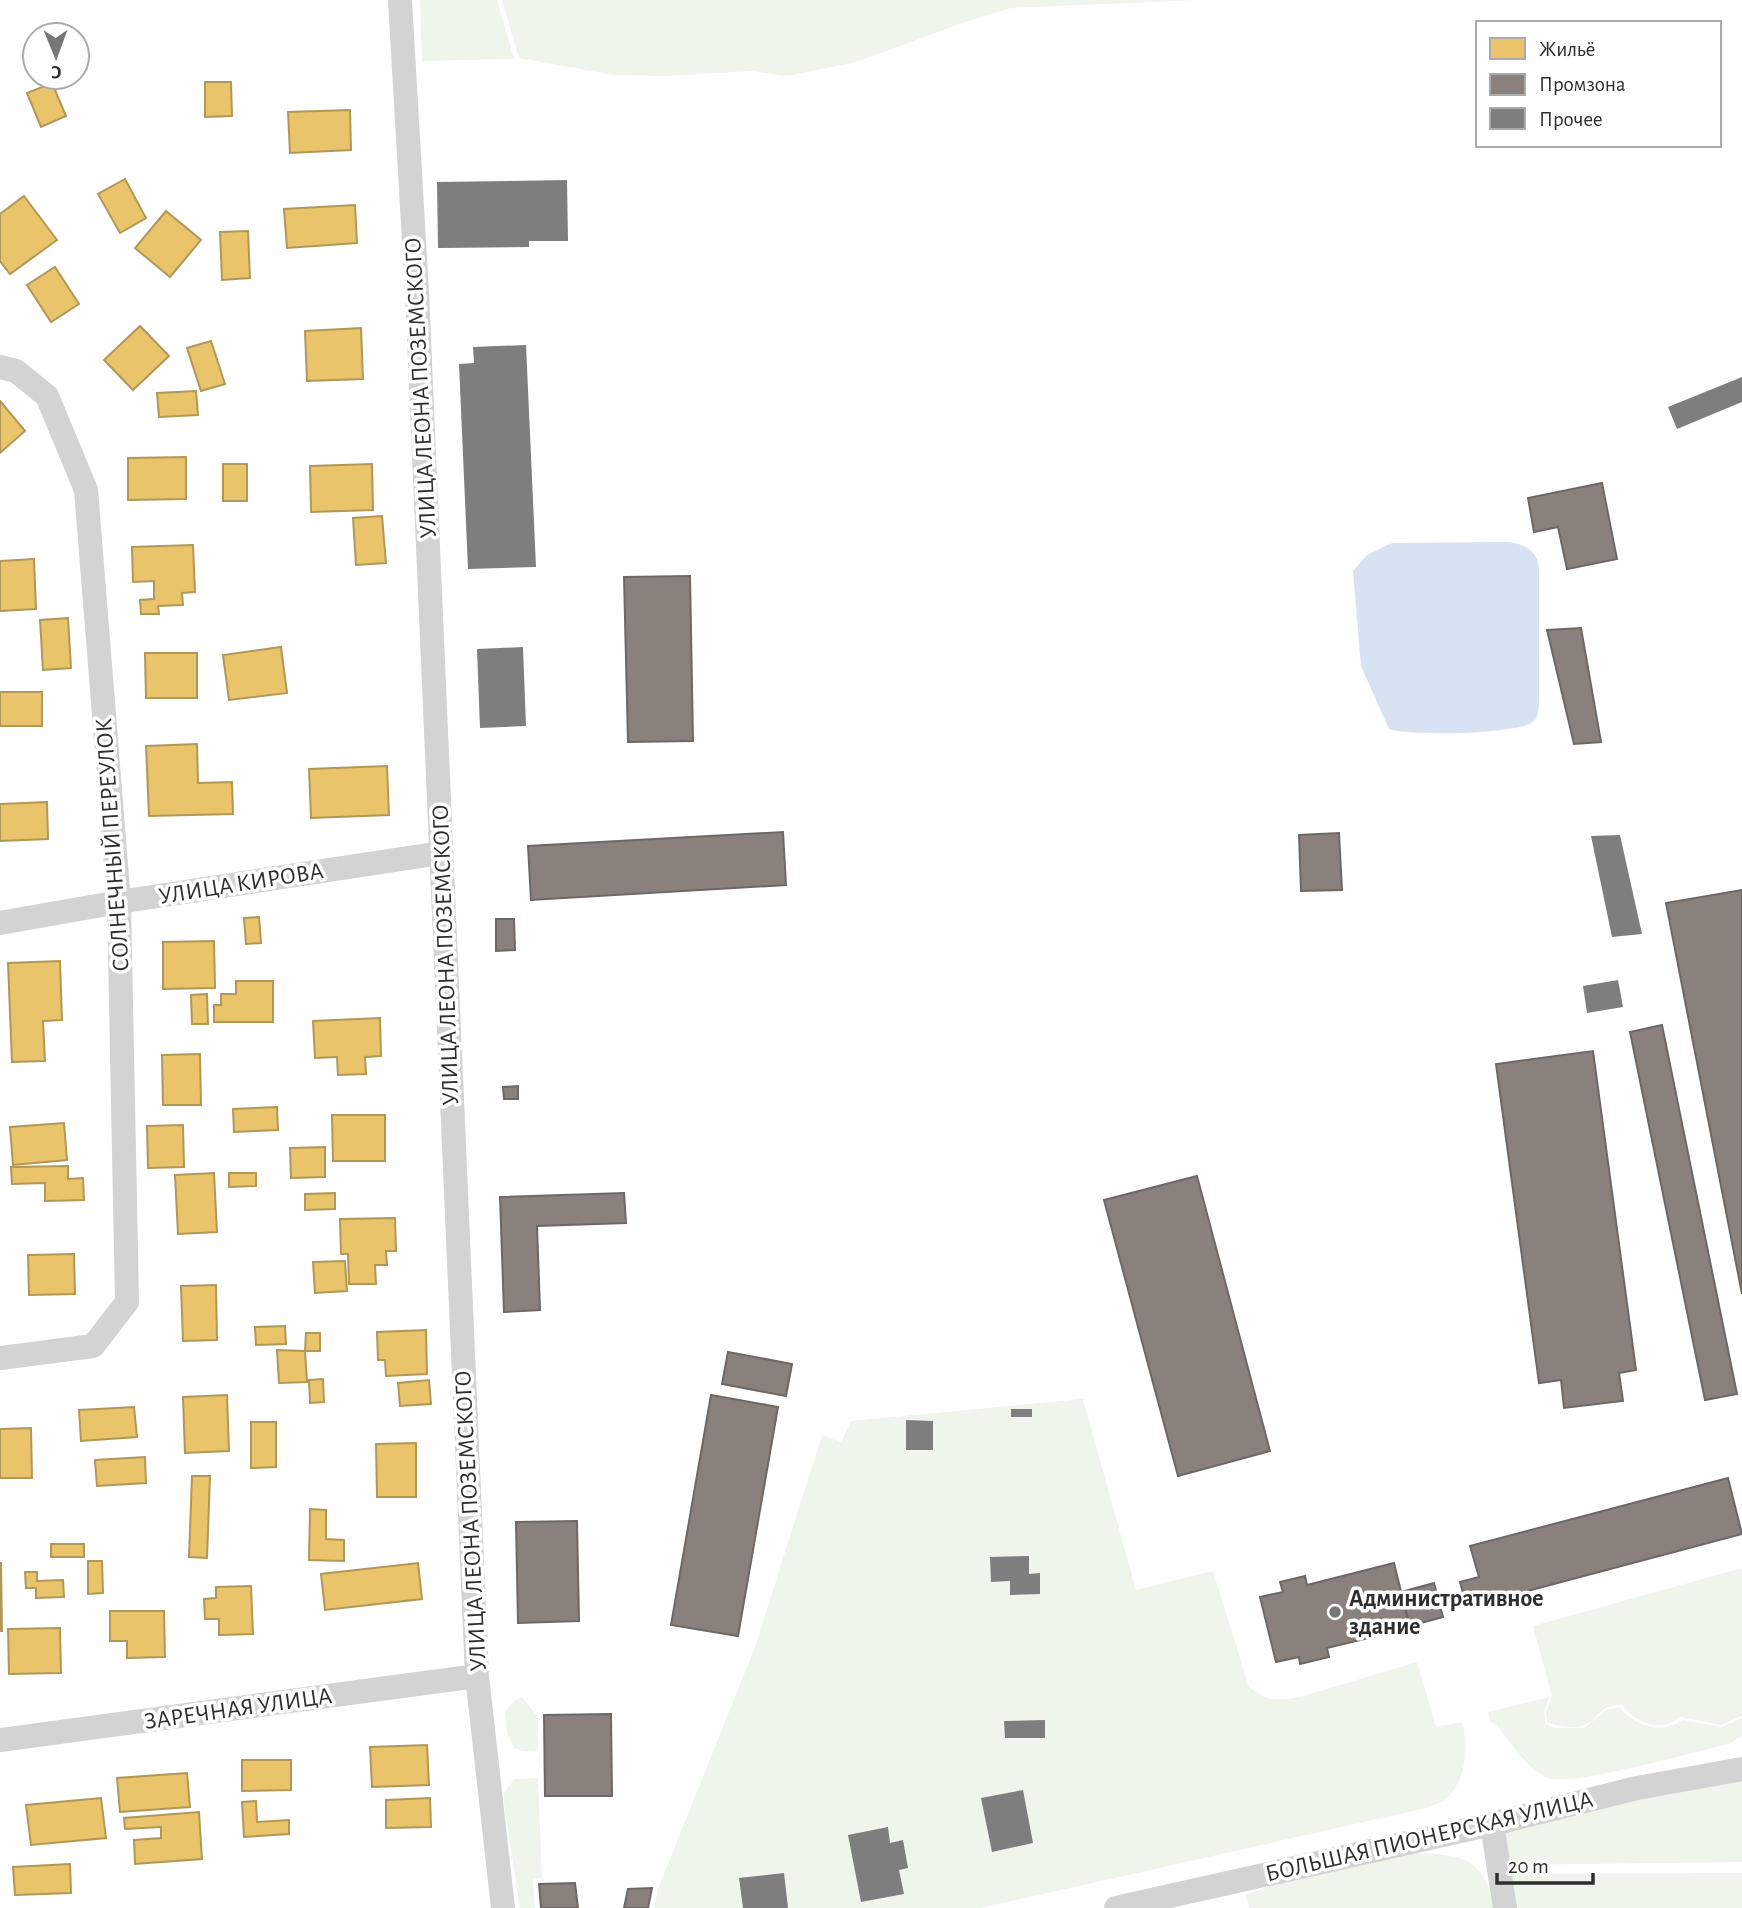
<svg xmlns="http://www.w3.org/2000/svg" width="1742" height="1908" font-family="'Alegreya Sans',sans-serif">
	<style>
		.green { fill: #eef5eb }
		.water { fill: #d7e2f2 }
		.homes { fill: #e9c46a; stroke: #b19758; stroke-width: 2 }
		.industry { fill: #8a817c; stroke: #6e6865; stroke-width: 2 }
		.building { fill: #7e7e7e }
		.lines { fill: none; stroke-linecap: round; stroke-linejoin: round }
		.minor { stroke: #d3d3d3; stroke-width: 24 }
		.poi-dot { fill: #777; stroke: #fff; stroke-width: 2.5 }
		.labels { text-anchor: middle; stroke-width: 7; stroke-linejoin: round; paint-order: stroke }
		.street-label { font-size: 24px; fill: #2e2e2e; stroke: #fff }
		.poi-label { font-size: 24px; font-weight: bold; fill: #2e2e2e; stroke: #fff; text-anchor: start }
	</style>
	<rect width="100%" height="100%" fill="#fff"/>
	<g class="green">
		<polygon points="420,0 497,0 514,59 422,61"/>
		<polygon points="502,0 1196,0 1011,8 968,21 856,62 787,76 752,71 664,76 614,75 519,58"/>
		<path d="M1083,1399L1136,1590L1213,1571L1249,1687C1269,1702 1276,1701 1300,1697L1417,1662L1436,1727L1462,1722C1469,1747 1466,1785 1443,1801C1438,1804 1431,1806 1427,1808L980,1908H654L658,1889L755,1647L822,1435L841,1442L851,1421Z"/>
		<path d="M1742,1568V1716L1721,1725L1680,1717C1660,1734 1636,1723 1622,1705C1597,1705 1601,1719 1582,1726C1572,1729 1558,1725 1547,1723L1546,1712L1552,1696L1533,1626Z"/>
		<polygon points="522,1697 538,1717 538,1752 523,1751 514,1748 507,1733 505,1712 514,1701"/>
		<path d="M1550,1697L1544,1710L1545,1723L1554,1728H1584L1607,1709L1620,1708C1635,1726 1662,1735 1682,1720L1721,1727L1742,1718V1736L1729,1744C1697,1751 1573,1787 1548,1778C1530,1772 1508,1740 1496,1724L1491,1723L1488,1712Z"/>
		<polygon points="1742,1775 1742,1862 1502,1865 1498,1830"/>
		<polygon points="538,1778 542,1878 533,1879 535,1908 520,1908 504,1804 504,1793 514,1779"/>
		<path d="M1425,1853C1471,1857 1482,1861 1495,1908H1249L1246,1895L1279,1882L1385,1856Z"/>
		<polygon points="1742,1873 1742,1908 1511,1908 1505,1874"/>
	</g>
	<path class="water" d="M1509,542C1526,545 1536,550 1539,567V693C1539,701 1540,713 1535,720C1525,735 1406,736 1389,729L1361,666L1353,571L1367,555L1392,543Z"/>
	<g class="homes">
		<polygon points="205,82 231,82 232,116 205,117"/>
		<polygon points="52,83 66,116 41,127 27,93"/>
		<polygon points="350,110 351,150 290,153 288,112"/>
		<polygon points="125,179 146,218 120,233 98,194"/>
		<polygon points="24,196 57,240 10,274 0,261 0,214"/>
		<polygon points="355,205 357,243 287,248 284,209"/>
		<polygon points="166,211 201,240 170,277 135,248"/>
		<polygon points="248,231 250,278 222,280 220,232"/>
		<polygon points="55,267 79,304 51,322 27,285"/>
		<polygon points="140,326 169,356 133,390 104,360"/>
		<polygon points="361,328 363,379 307,381 305,331"/>
		<polygon points="211,341 225,384 201,391 187,348"/>
		<polygon points="196,391 198,415 159,417 157,393"/>
		<polygon points="0,401 25,431 0,453"/>
		<polygon points="186,457 186,499 128,500 128,458"/>
		<rect x="223" y="464" width="24" height="37"/>
		<polygon points="372,464 373,510 311,512 310,466"/>
		<polygon points="382,516 386,563 356,565 353,518"/>
		<polygon points="193,545 195,592 182,593 183,605 158,606 159,614 141,614 140,600 154,599 154,581 133,582 132,547"/>
		<polygon points="34,559 36,609 0,611 0,561"/>
		<polygon points="68,618 71,668 43,670 40,620"/>
		<polygon points="281,647 287,693 229,700 223,655"/>
		<polygon points="145,653 197,653 197,698 146,698"/>
		<rect x="0" y="692" width="42" height="34"/>
		<polygon points="197,744 198,783 232,782 233,814 149,816 146,746"/>
		<polygon points="387,766 389,815 311,818 309,769"/>
		<polygon points="47,802 48,839 0,841 0,804"/>
		<polygon points="259,917 261,943 246,944 244,918"/>
		<polygon points="214,941 215,988 163,989 163,942"/>
		<polygon points="60,961 62,1020 43,1021 45,1061 12,1062 8,963"/>
		<polygon points="236,981 273,981 273,1022 214,1022 214,1005 221,1005 221,994 236,994"/>
		<polygon points="207,994 208,1024 192,1024 191,995"/>
		<polygon points="380,1018 381,1056 365,1057 366,1074 338,1075 337,1057 315,1058 313,1021"/>
		<polygon points="200,1054 201,1105 163,1105 162,1055"/>
		<polygon points="277,1107 278,1130 234,1132 233,1109"/>
		<polygon points="332,1115 385,1115 385,1161 333,1161"/>
		<polygon points="64,1123 67,1160 13,1165 10,1127"/>
		<polygon points="183,1125 184,1167 148,1168 147,1126"/>
		<polygon points="325,1147 325,1177 291,1178 290,1148"/>
		<polygon points="68,1166 68,1179 83,1178 84,1200 45,1201 45,1183 12,1184 11,1167"/>
		<polygon points="214,1173 217,1232 178,1234 175,1175"/>
		<polygon points="229,1173 256,1173 256,1186 229,1187"/>
		<polygon points="335,1193 335,1209 305,1210 305,1194"/>
		<polygon points="395,1218 396,1251 386,1251 387,1265 375,1265 376,1284 349,1284 348,1254 341,1254 340,1219"/>
		<polygon points="74,1254 75,1294 29,1295 28,1255"/>
		<polygon points="345,1261 347,1291 315,1293 313,1262"/>
		<polygon points="216,1285 217,1340 183,1341 181,1286"/>
		<polygon points="285,1326 286,1344 256,1345 255,1327"/>
		<polygon points="426,1330 427,1374 386,1376 385,1360 378,1360 377,1332"/>
		<polygon points="306,1333 320,1333 320,1351 305,1351"/>
		<polygon points="277,1350 305,1351 307,1382 279,1383"/>
		<polygon points="323,1379 324,1402 310,1403 309,1380"/>
		<polygon points="429,1380 431,1404 400,1406 398,1383"/>
		<polygon points="227,1395 229,1451 185,1453 183,1397"/>
		<polygon points="134,1407 137,1437 81,1441 79,1410"/>
		<polygon points="251,1422 276,1422 276,1467 251,1468"/>
		<polygon points="31,1428 32,1478 0,1478 0,1429"/>
		<polygon points="416,1443 416,1497 377,1497 376,1444"/>
		<polygon points="145,1457 146,1483 97,1486 95,1460"/>
		<polygon points="192,1476 210,1476 207,1558 189,1557"/>
		<polygon points="310,1509 326,1510 326,1539 344,1540 344,1561 309,1560"/>
		<rect x="51" y="1544" width="33" height="13"/>
		<polygon points="88,1561 102,1561 103,1593 88,1594"/>
		<polygon points="0,1563 1,1563 2,1631 0,1631"/>
		<polygon points="418,1563 422,1599 325,1610 321,1574"/>
		<polygon points="25,1572 37,1572 37,1581 63,1580 64,1597 36,1598 36,1588 26,1588"/>
		<polygon points="251,1586 253,1634 219,1635 219,1619 205,1619 204,1599 216,1598 216,1587"/>
		<polygon points="110,1611 164,1611 165,1657 127,1658 127,1641 110,1641"/>
		<polygon points="60,1628 61,1673 9,1674 8,1629"/>
		<polygon points="427,1745 429,1785 372,1787 370,1747"/>
		<polygon points="242,1760 291,1760 291,1790 242,1791"/>
		<polygon points="187,1773 190,1807 120,1812 117,1778"/>
		<polygon points="101,1798 106,1838 31,1845 26,1805"/>
		<polygon points="430,1798 431,1827 386,1828 386,1800"/>
		<polygon points="256,1801 257,1822 289,1820 289,1834 244,1837 242,1802"/>
		<polygon points="199,1812 202,1859 135,1864 134,1840 161,1838 161,1827 125,1829 124,1818"/>
		<polygon points="70,1864 71,1893 15,1895 13,1867"/>
	</g>
	<g class="industry">
		<polygon points="1602,483 1617,559 1567,569 1558,527 1534,532 1528,498"/>
		<polygon points="690,576 693,741 628,742 624,577"/>
		<polygon points="1581,628 1601,742 1574,744 1547,630"/>
		<polygon points="783,832 786,885 531,900 528,846"/>
		<polygon points="1339,833 1342,890 1301,891 1299,835"/>
		<polygon points="1742,890 1742,1294 1666,903"/>
		<polygon points="496,919 514,919 515,950 496,951"/>
		<polygon points="1662,1025 1737,1394 1705,1400 1630,1032"/>
		<polygon points="1593,1051 1636,1370 1619,1373 1623,1401 1564,1408 1561,1380 1539,1383 1496,1064"/>
		<polygon points="518,1086 518,1099 504,1099 503,1087"/>
		<polygon points="1197,1176 1270,1451 1178,1476 1104,1200"/>
		<polygon points="624,1193 626,1223 537,1226 540,1310 504,1312 500,1197"/>
		<polygon points="728,1352 792,1364 786,1396 722,1384"/>
		<polygon points="711,1395 778,1407 738,1636 671,1625"/>
		<polygon points="1728,1478 1742,1534 1467,1607 1460,1582 1479,1577 1470,1546"/>
		<polygon points="577,1521 579,1621 518,1623 516,1522"/>
		<polygon points="1394,1563 1410,1628 1327,1648 1329,1657 1300,1664 1299,1657 1276,1662 1260,1597 1283,1592 1280,1582 1305,1576 1307,1585"/>
		<polygon points="1434,1583 1443,1617 1410,1626 1401,1592"/>
		<polygon points="611,1714 612,1796 545,1796 544,1715"/>
		<polygon points="575,1883 578,1908 541,1908 539,1884"/>
		<polygon points="652,1888 648,1908 624,1908 628,1889"/>
	</g>
	<g class="building">
		<polygon points="567,180 568,241 529,241 529,247 438,248 437,182"/>
		<polygon points="526,345 536,567 468,569 459,364 474,363 473,347"/>
		<polygon points="1742,377 1742,402 1677,429 1668,407"/>
		<polygon points="523,647 526,726 480,728 477,649"/>
		<polygon points="1620,835 1642,934 1612,937 1591,836"/>
		<polygon points="1618,980 1623,1007 1587,1013 1583,986"/>
		<rect x="1011" y="1409" width="21" height="8"/>
		<polygon points="906,1420 933,1421 933,1450 906,1450"/>
		<polygon points="1029,1556 1029,1574 1040,1573 1040,1594 1010,1595 1010,1581 991,1582 990,1557"/>
		<polygon points="1045,1720 1045,1738 1005,1738 1004,1721"/>
		<polygon points="1023,1790 1033,1843 992,1852 981,1798"/>
		<polygon points="888,1827 890,1843 903,1840 908,1868 899,1870 904,1894 861,1902 848,1835"/>
		<polygon points="784,1873 788,1908 743,1908 739,1878"/>
	</g>
	<g class="lines">
		<g class="minor">
			<polyline points="400,0 417,293 477,1676 503,1908"/>
			<polyline points="0,367 16,371 47,396 86,490 119,902 127,1302 93,1346 0,1358"/>
			<polyline points="0,923 119,902 441,853"/>
			<polyline points="0,1740 477,1676"/>
			<polyline points="1492,1824 1505,1908"/>
			<polyline points="1116,1908 1492,1824 1637,1788 1742,1769"/>
		</g>
	</g>
	<circle class="poi-dot" cx="1335" cy="1612" r="7"/>
	<g class="labels">
		<g class="street-label">
			<text transform="translate(420 388) rotate(-93)" y="8">УЛИЦА ЛЕОНА ПОЗЕМСКОГО</text>
			<text transform="translate(112 845) rotate(-94)" y="8">СОЛНЕЧНЫЙ ПЕРЕУЛОК</text>
			<text transform="translate(241 883) rotate(-9)" y="8">УЛИЦА КИРОВА</text>
			<text transform="translate(445 955) rotate(-92)" y="8">УЛИЦА ЛЕОНА ПОЗЕМСКОГО</text>
			<text transform="translate(470 1521) rotate(-93)" y="8">УЛИЦА ЛЕОНА ПОЗЕМСКОГО</text>
			<text transform="translate(238 1708) rotate(-8)" y="8">ЗАРЕЧНАЯ УЛИЦА</text>
			<text transform="translate(1429 1836) rotate(-13)" y="8">БОЛЬШАЯ ПИОНЕРСКАЯ УЛИЦА</text>
		</g>
		<g class="poi-label">
			<text x="1349" y="1606">Административное<tspan x="1349" dy="28">здание</tspan></text>
		</g>
	</g>
	<rect x="1476" y="21" width="245" height="126" fill="#ffffff" stroke="#ababab" stroke-width="2"/>
	<rect x="1490" y="38" width="35" height="21" fill="#e9c46a" stroke="#ababab" stroke-width="2"/>
	<text x="1539" y="56" font-size="21" fill="#2e2e2e">Жильё</text>
	<rect x="1490" y="74" width="35" height="21" fill="#8a817c" stroke="#ababab" stroke-width="2"/>
	<text x="1539" y="91" font-size="21" fill="#2e2e2e">Промзона</text>
	<rect x="1490" y="108" width="35" height="21" fill="#7e7e7e" stroke="#ababab" stroke-width="2"/>
	<text x="1539" y="126" font-size="21" fill="#2e2e2e">Прочее</text>
	<g transform="translate(56 56) rotate(179)"><circle r="33" fill="#ffffff" stroke="#ababab" stroke-width="2"/>
	<path d="M0-5L12 26L0 18L-12 26Z" fill="#777777"/>
	<text y="-10" font-size="19" font-weight="bold" text-anchor="middle" fill="#2e2e2e">С</text>
	</g>
	<path d="M1497 1873v10h96v-10" fill="none" stroke="#2e2e2e" stroke-width="3.5"/>
	<text x="1508" y="1873" font-size="21" fill="#2e2e2e" stroke="#ffffff" stroke-width="5" paint-order="stroke">20 m</text>
</svg>
